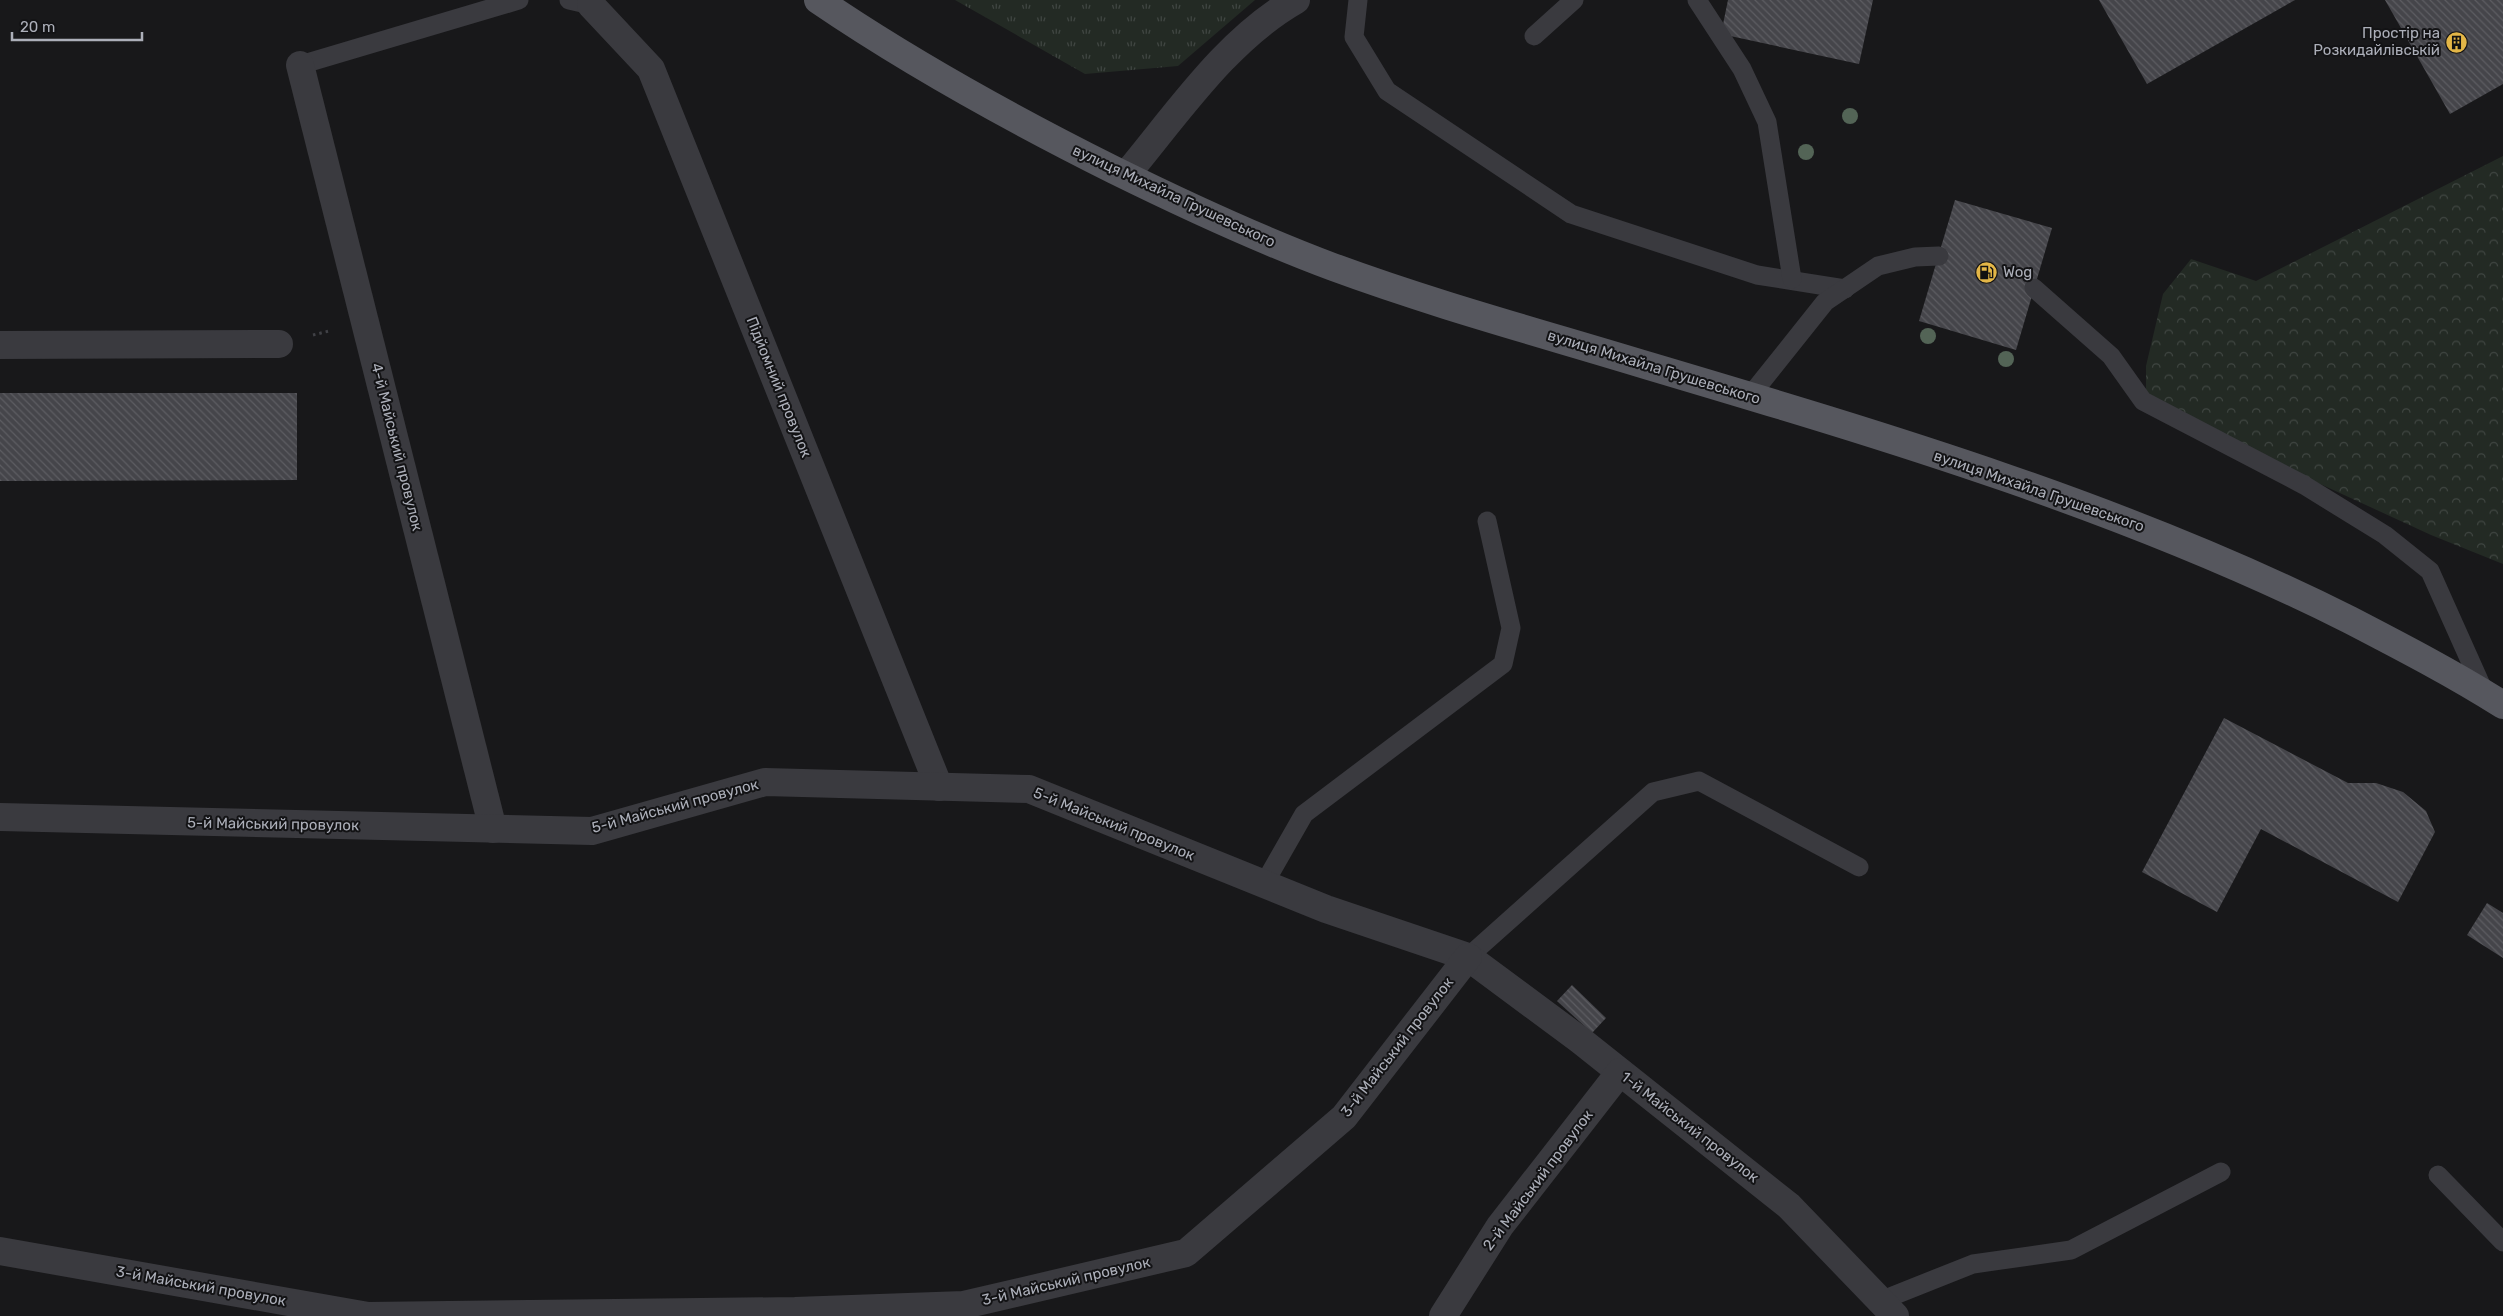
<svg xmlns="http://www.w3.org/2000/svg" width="2503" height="1316" font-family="Rubik,sans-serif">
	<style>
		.grass { fill: url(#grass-tufts) }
		.forest { fill: url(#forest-crowns) }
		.building { fill: url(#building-back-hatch) }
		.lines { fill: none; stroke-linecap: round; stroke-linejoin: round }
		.path { stroke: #404146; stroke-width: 3; stroke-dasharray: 2.5 4; stroke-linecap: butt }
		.lane { stroke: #3a3a3f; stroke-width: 19 }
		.street { stroke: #3a3a3f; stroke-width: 28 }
		.primary { stroke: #56575e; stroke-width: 28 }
		.tree { fill: #536456 }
		.labels { text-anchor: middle; stroke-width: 4; stroke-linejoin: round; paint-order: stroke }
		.poi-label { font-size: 15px; fill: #acafb9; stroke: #131315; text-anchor: end }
		.street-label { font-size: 15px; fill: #acafb9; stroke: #131315 }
	</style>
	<defs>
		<pattern id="grass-tufts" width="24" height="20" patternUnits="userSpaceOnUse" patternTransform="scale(1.25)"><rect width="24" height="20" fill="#232a24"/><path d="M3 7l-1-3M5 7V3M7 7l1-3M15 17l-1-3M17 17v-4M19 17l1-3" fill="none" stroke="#404642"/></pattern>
		<pattern id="forest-crowns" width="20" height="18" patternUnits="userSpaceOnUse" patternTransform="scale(1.25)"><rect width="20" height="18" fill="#232a24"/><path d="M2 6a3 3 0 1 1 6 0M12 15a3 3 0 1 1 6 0" fill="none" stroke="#404642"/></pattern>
		<pattern id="building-back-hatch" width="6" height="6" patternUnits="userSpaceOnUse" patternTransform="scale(1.25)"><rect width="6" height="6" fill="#45454a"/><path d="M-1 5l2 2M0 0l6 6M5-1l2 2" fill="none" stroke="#5d5d62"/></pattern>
	</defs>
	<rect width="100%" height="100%" fill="#18181a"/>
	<polygon class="grass" points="955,0 1255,0 1178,66 1085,74"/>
	<polygon class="forest" points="2503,156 2503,564 2431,535 2190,424 2146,396 2146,366 2163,294 2191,259 2256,281"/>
	<g class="building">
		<polygon points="1728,0 1873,0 1859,64 1721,34"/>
		<polygon points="2099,0 2295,0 2147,84"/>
		<polygon points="2385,0 2503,0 2503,84 2450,114"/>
		<polygon points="1955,200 2052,228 2016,350 1919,321"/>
		<polygon points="0,393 297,393 297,480 0,481"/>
		<polygon points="2224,718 2348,783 2376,783 2403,792 2426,811 2435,832 2398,902 2261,829 2217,912 2142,872"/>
		<polygon points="2487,903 2503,913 2503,958 2467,935"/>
		<polygon points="1572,985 1606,1018 1592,1033 1557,1001"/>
	</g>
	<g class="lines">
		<polyline class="path" points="313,335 329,331"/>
		<g class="lane">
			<polyline points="569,0 591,5"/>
			<polyline points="1358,0 1354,37 1387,91 1571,214 1757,275 1845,289"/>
			<polyline points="1697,0 1742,69 1767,122 1792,279"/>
			<polyline points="1534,36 1574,0"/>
			<polyline points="300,65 519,0"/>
			<polyline points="2034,288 2111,356 2143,401 2304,485 2385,535 2430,571 2485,694"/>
			<polyline points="1750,396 1825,302 1878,266 1915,257 1939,256"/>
			<polyline points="1264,884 1304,814 1503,664 1511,628 1487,521"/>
			<polyline points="1468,957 1653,792 1699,781 1859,867"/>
			<polyline points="2438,1175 2503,1242"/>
			<polyline points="1880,1301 1973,1264 2071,1250 2221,1172"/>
		</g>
		<g class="street">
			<polyline points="591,5 651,69 939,787"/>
			<polyline points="300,65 493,829"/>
			<path d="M1126,175C1177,114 1226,40 1296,0"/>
			<polyline points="0,345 279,344"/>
			<polyline points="0,817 592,831 765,782 1029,789 1326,909 1468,957 1580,1040 1789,1206 1895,1316"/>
			<polyline points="0,1251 368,1316 795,1311 964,1305 1186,1253 1344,1117 1468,957"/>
			<polyline points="1443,1316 1500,1226 1620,1072"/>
		</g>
		<path class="primary" d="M818,0C912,64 1012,119 1114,170C1185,205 1258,239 1333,267C1436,305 1544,334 1649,366C1888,437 2127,508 2350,620C2402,647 2454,674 2503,705"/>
	</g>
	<g class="tree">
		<circle cx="1850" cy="116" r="8"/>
		<circle cx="1806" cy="152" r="8"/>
		<circle cx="1928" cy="336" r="8"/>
		<circle cx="2006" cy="359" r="8"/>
	</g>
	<defs>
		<symbol id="building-disc" viewBox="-11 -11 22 22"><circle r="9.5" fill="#e3b647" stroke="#131315"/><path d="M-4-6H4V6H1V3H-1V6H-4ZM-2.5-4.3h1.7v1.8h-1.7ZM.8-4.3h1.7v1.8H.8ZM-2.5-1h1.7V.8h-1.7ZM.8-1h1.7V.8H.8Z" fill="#111"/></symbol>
		<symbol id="fuel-disc" viewBox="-11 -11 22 22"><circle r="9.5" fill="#e3b647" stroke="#131315"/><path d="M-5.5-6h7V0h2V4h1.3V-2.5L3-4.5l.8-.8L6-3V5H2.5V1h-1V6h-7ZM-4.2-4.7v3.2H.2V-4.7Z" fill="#111"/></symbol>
	</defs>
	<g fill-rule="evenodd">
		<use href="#building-disc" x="2444" y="30" width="25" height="25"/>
		<use href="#fuel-disc" x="1974" y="260" width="25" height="25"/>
	</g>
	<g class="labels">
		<g class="poi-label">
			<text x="2440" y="38">Простір на<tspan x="2440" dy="17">Розкидайлівській</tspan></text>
			<text x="2003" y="277" text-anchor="start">Wog</text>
		</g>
		<g class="street-label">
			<text transform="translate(1174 196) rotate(25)" y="5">вулиця Михайла Грушевського</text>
			<text transform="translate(1654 367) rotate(17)" y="5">вулиця Михайла Грушевського</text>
			<text transform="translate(779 387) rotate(68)" y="5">Підйомний провулок</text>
			<text transform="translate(397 447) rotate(76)" y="5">4-й Майський провулок</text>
			<text transform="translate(2039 491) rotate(19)" y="5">вулиця Михайла Грушевського</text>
			<text transform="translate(675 806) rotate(-15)" y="5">5-й Майський провулок</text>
			<text transform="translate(273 824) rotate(1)" y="5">5-й Майський провулок</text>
			<text transform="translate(1114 824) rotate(22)" y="5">5-й Майський провулок</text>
			<text transform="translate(1397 1047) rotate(-52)" y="5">3-й Майський провулок</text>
			<text transform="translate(1690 1127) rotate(38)" y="5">1-й Майський провулок</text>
			<text transform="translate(1538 1180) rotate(-53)" y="5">2-й Майський провулок</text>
			<text transform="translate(1066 1281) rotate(-13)" y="5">3-й Майський провулок</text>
			<text transform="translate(201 1286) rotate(10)" y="5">3-й Майський провулок</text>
		</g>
	</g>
	<path d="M12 32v8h130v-8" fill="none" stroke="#acafb9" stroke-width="2.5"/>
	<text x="20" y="32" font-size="15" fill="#acafb9" stroke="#131315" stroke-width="4" paint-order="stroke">20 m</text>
</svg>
